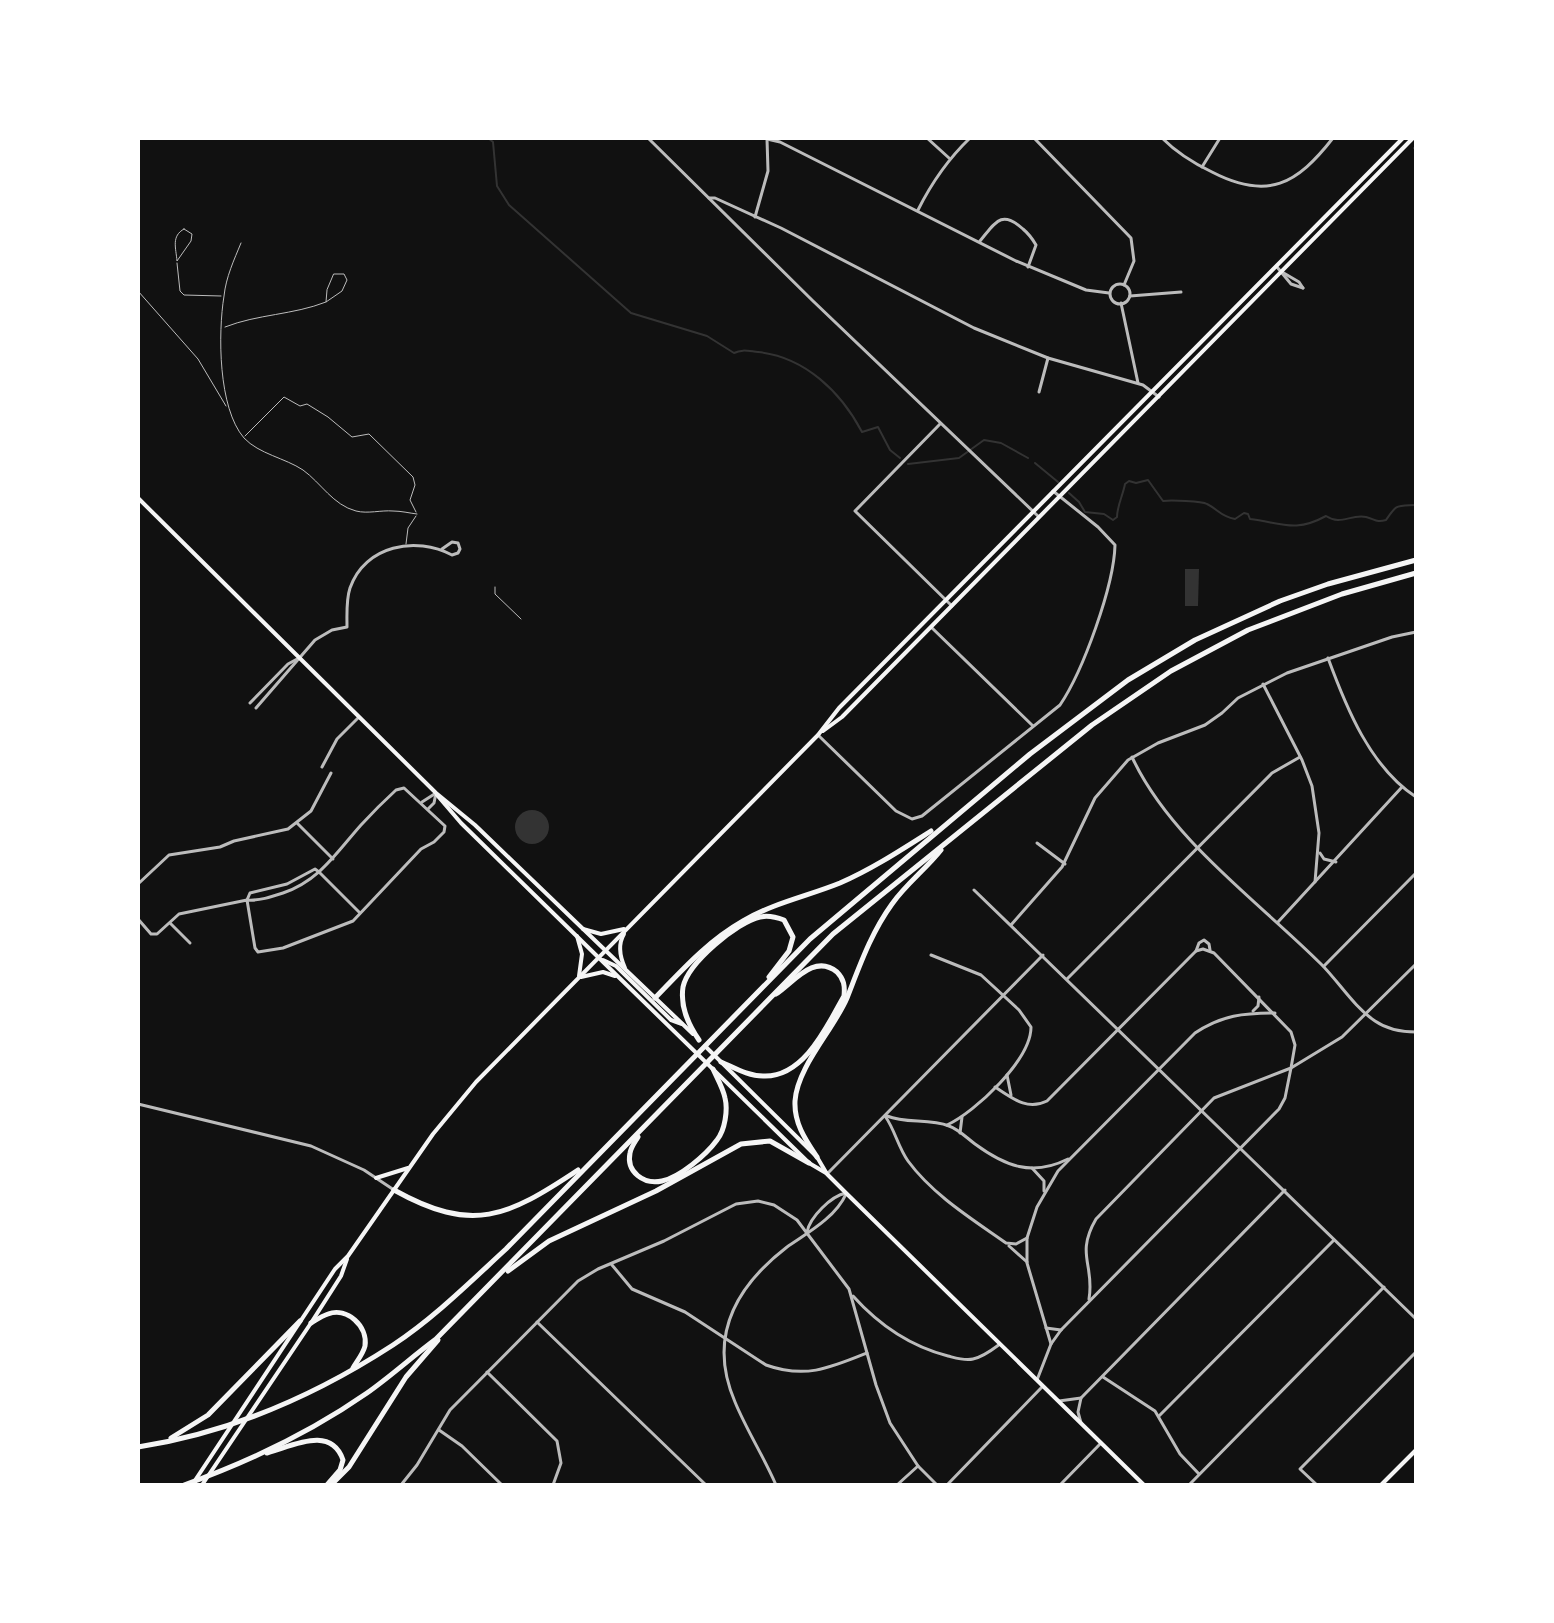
<svg xmlns="http://www.w3.org/2000/svg" width="1554" height="1623" font-family="Karla,sans-serif">
	<style>
		.water { fill: #333 }
		.lines { fill: none; stroke-linecap: round; stroke-linejoin: round }
		.stream { stroke: #333; stroke-width: 2 }
		.service { stroke: #bcbcbc; stroke-width: 1 }
		.minor { stroke: #bcbcbc; stroke-width: 3 }
		.tertiary { stroke: #bcbcbc; stroke-width: 3 }
		.secondary { stroke: #f5f5f5; stroke-width: 4 }
		.primary { stroke: #f5f5f5; stroke-width: 4 }
		.motorway { stroke: #f5f5f5; stroke-width: 5 }
	</style>
	<rect width="100%" height="100%" fill="#111"/>
	<g class="water">
		<polygon points="1185,569 1199,569 1198,606 1185,606"/>
		<circle cx="532" cy="827" r="17"/>
	</g>
	<g class="lines">
		<g class="stream">
			<path d="M488,138L493,142L497,186L509,205L631,313L707,336L734,353C742,349 748,351 758,352C805,357 841,392 862,432L878,427L890,450L900,458"/>
			<polyline points="1414,148 1416,150"/>
			<polyline points="1035,463 1058,482"/>
			<polyline points="908,464 959,458 984,440 1001,443 1028,458"/>
			<path d="M1069,493L1079,502L1085,512L1104,514L1113,520L1117,517C1117,506 1123,495 1125,484L1129,481L1136,483L1148,480L1163,501C1170,500 1202,501 1207,504C1219,510 1220,516 1235,519L1244,513L1248,514L1250,519C1282,523 1295,533 1326,516C1341,526 1350,514 1366,517C1375,519 1376,523 1386,520C1397,504 1395,506 1416,505"/>
		</g>
		<g class="service">
			<path d="M184,229L192,234L191,241L177,261C176,248 171,236 184,229Z"/>
			<path d="M241,243C234,260 226,277 224,296C218,333 218,408 244,438C259,454 285,458 303,470C321,483 333,505 356,511C368,514 381,510 393,511C401,511 409,513 417,514"/>
			<polyline points="177,263 180,291 184,295 221,296"/>
			<polygon points="334,274 344,274 347,280 342,291 326,302 327,290"/>
			<polyline points="138,291 198,359 226,406"/>
			<path d="M225,327C258,314 293,315 326,302"/>
			<polyline points="245,436 284,397 300,406 307,404 328,417 352,437 369,434 413,477 415,485 410,500 416,512"/>
			<polyline points="406,544 408,528 416,516"/>
			<polyline points="495,587 495,594 521,619"/>
		</g>
		<g class="minor">
			<polyline points="927,138 949,158"/>
			<polyline points="1034,138 1131,238 1134,261 1124,285"/>
			<path d="M1162,138C1177,153 1193,163 1212,172C1268,201 1297,184 1333,138"/>
			<polyline points="767,139 780,142 1016,261 1086,290 1109,293"/>
			<polyline points="1202,167 1220,138"/>
			<polyline points="709,198 715,198 781,228 974,328 1048,358 1143,385 1159,397"/>
			<path d="M918,210C932,182 947,160 970,138"/>
			<polyline points="755,217 768,171 767,139"/>
			<path d="M980,241C995,223 1001,209 1023,229C1029,234 1032,238 1036,245L1028,267"/>
			<polyline points="1277,267 1291,284 1303,288"/>
			<polyline points="1282,272 1299,282 1303,288"/>
			<circle cx="1120" cy="294" r="10"/>
			<polyline points="1130,296 1181,292"/>
			<polyline points="1121,303 1138,383"/>
			<polyline points="1039,392 1048,358"/>
			<polyline points="940,424 855,511 952,606"/>
			<polyline points="931,627 1033,726"/>
			<path d="M1328,658C1346,707 1370,767 1416,797"/>
			<polyline points="1263,684 1302,760 1312,786 1319,833 1315,882"/>
			<polyline points="250,703 288,664 299,658"/>
			<path d="M256,708L315,640L332,630L347,627C347,614 346,600 350,588C365,545 416,536 452,555L458,553L460,549L458,543L452,542L442,549"/>
			<path d="M818,735L896,811L912,819L922,816L1060,705C1083,671 1114,586 1115,545L1098,527L1053,491"/>
			<path d="M1132,757C1170,839 1258,901 1321,964C1339,982 1354,1007 1375,1021C1388,1030 1401,1032 1416,1032"/>
			<polyline points="322,767 337,739 359,717"/>
			<polyline points="422,802 436,793"/>
			<polyline points="428,809 434,803 436,793"/>
			<polyline points="297,823 333,859"/>
			<polyline points="1037,843 1065,864"/>
			<polyline points="1320,853 1324,859 1336,862"/>
			<polyline points="319,872 359,912"/>
			<polyline points="138,884 169,855 220,847 234,841 288,829 311,811 331,773"/>
			<polyline points="974,890 1416,1319"/>
			<polyline points="247,900 250,893 287,884 315,869 319,872"/>
			<path d="M138,919L151,934H157L179,914L247,900C259,901 271,897 283,893C320,880 336,853 361,825C372,813 384,801 396,790L404,788L445,826L444,832L434,842L421,849L353,921L283,948L258,952L255,948L247,900"/>
			<polyline points="1278,922 1402,787"/>
			<polyline points="170,923 190,943"/>
			<polyline points="1011,925 1062,867 1095,798 1128,760 1158,743 1205,725 1222,713 1238,698 1287,673 1392,637 1416,632"/>
			<polyline points="1196,951 1199,943 1204,940 1209,944 1210,950"/>
			<path d="M931,955L981,975L1019,1010L1031,1027C1031,1060 975,1112 947,1125"/>
			<polyline points="1324,966 1416,873"/>
			<polyline points="1067,979 1272,773 1300,757"/>
			<polyline points="1253,1011 1258,1006 1259,997"/>
			<polyline points="1007,1075 1011,1095"/>
			<path d="M995,1087C1012,1098 1027,1111 1047,1101L1196,951L1203,949L1214,953L1291,1032L1295,1045L1291,1068L1214,1098L1096,1219C1075,1255 1095,1265 1089,1299"/>
			<path d="M885,1116C895,1130 898,1147 908,1161C933,1195 972,1219 1006,1243L1016,1244L1027,1238"/>
			<path d="M887,1116C906,1124 929,1118 949,1126C958,1129 967,1138 975,1144C1005,1166 1032,1177 1068,1159"/>
			<polyline points="960,1133 962,1117"/>
			<polyline points="1032,1168 1044,1181 1044,1191"/>
			<polyline points="827,1174 1043,955"/>
			<path d="M807,1232C810,1217 831,1196 846,1193"/>
			<polyline points="1009,1246 1027,1262"/>
			<path d="M612,1265L632,1289L685,1312L766,1365C805,1379 830,1368 867,1353"/>
			<path d="M853,1296C879,1325 909,1346 948,1356C956,1358 965,1361 973,1359C983,1357 992,1350 1000,1344"/>
			<polyline points="537,1322 706,1485"/>
			<polyline points="1046,1328 1061,1330"/>
			<path d="M1051,1344L1027,1263V1238L1037,1207L1058,1171L1195,1033C1222,1015 1244,1013 1275,1013"/>
			<polyline points="487,1372 557,1441 561,1463 553,1485"/>
			<polyline points="1103,1377 1155,1411 1180,1454 1199,1474"/>
			<polyline points="1037,1380 1051,1344 1061,1330 1279,1109 1285,1098 1291,1068 1342,1037 1416,964"/>
			<polyline points="1059,1401 1081,1398"/>
			<polyline points="1159,1416 1334,1240"/>
			<polyline points="1081,1423 1078,1412 1081,1398 1285,1190"/>
			<polyline points="439,1430 462,1446 502,1485"/>
			<polyline points="401,1485 417,1465 450,1410 578,1281 598,1269 664,1241 736,1204 758,1201 774,1205 797,1220 849,1289 876,1385 890,1423 918,1466 937,1485"/>
			<path d="M776,1485C764,1457 747,1431 735,1402C707,1337 735,1287 787,1247C807,1233 835,1218 846,1194"/>
			<polyline points="897,1485 918,1466"/>
			<polyline points="947,1485 1042,1387"/>
			<polyline points="1060,1485 1101,1443"/>
			<polyline points="1189,1485 1384,1287"/>
			<polyline points="1317,1485 1300,1469 1416,1352"/>
		</g>
		<g class="tertiary">
			<polyline points="648,138 813,301 1039,517"/>
			<polyline points="138,1104 311,1146 364,1170 394,1190"/>
		</g>
		<g class="secondary">
			<polyline points="138,498 436,793 475,825 605,950"/>
			<polyline points="437,795 461,823 598,957"/>
			<polyline points="1381,1485 1416,1450"/>
		</g>
		<g class="primary">
			<polyline points="823,731 842,717 1413,138"/>
			<polyline points="583,929 601,934 624,929"/>
			<path d="M624,934C618,944 620,957 625,968"/>
			<polyline points="577,936 582,954 579,976"/>
			<polyline points="605,950 693,1034"/>
			<polyline points="598,957 809,1163 826,1173"/>
			<polyline points="603,960 616,966 671,1020 682,1024"/>
			<polyline points="581,977 603,972 615,976"/>
			<polyline points="705,1046 817,1157 827,1174 846,1193 1144,1485"/>
			<polyline points="376,1178 408,1168"/>
			<polyline points="192,1485 335,1269 348,1256 433,1134 476,1082 818,735 839,708 1403,138"/>
			<polyline points="202,1485 311,1323 341,1276 347,1259"/>
		</g>
		<g class="motorway">
			<path d="M655,998C683,969 708,941 743,921C773,903 808,896 840,883C872,869 901,850 931,831"/>
			<path d="M699,1040C688,1024 680,1007 683,987C688,963 737,922 760,917C769,915 776,917 784,920L793,937L789,951L769,977"/>
			<path d="M721,1062C735,1068 748,1076 763,1076C804,1078 827,1026 844,996C845,986 844,979 837,972C814,953 793,983 776,994"/>
			<path d="M638,1137C635,1142 631,1147 630,1153C626,1172 644,1185 662,1181C680,1177 706,1155 717,1140C725,1130 728,1110 725,1098C723,1088 717,1078 713,1069"/>
			<path d="M817,1157C805,1139 794,1123 795,1101C797,1067 834,1029 847,998C860,965 871,933 892,904C906,884 926,869 941,850"/>
			<path d="M394,1190C473,1234 507,1217 578,1170"/>
			<polyline points="508,1271 549,1241 656,1191 741,1144 770,1141 809,1163"/>
			<path d="M311,1323C316,1320 322,1316 328,1314C347,1307 368,1326 365,1346C363,1354 357,1361 353,1368"/>
			<polyline points="171,1438 208,1415 300,1321"/>
			<path d="M138,1447C229,1433 316,1395 393,1345C434,1318 470,1282 506,1249L810,939L1030,754L1128,680L1195,640L1280,601L1328,584L1416,560"/>
			<path d="M267,1453C293,1446 331,1425 343,1460L340,1470L327,1485"/>
			<path d="M184,1485C248,1462 311,1432 367,1393C391,1376 413,1356 436,1339L833,934L1092,725L1171,671L1248,630L1342,594L1416,573"/>
			<polyline points="331,1485 349,1467 406,1377 438,1340"/>
		</g>
	</g>
	<rect width="1554" height="1623" fill="none" stroke="#ffffff" stroke-width="280"/>
</svg>
